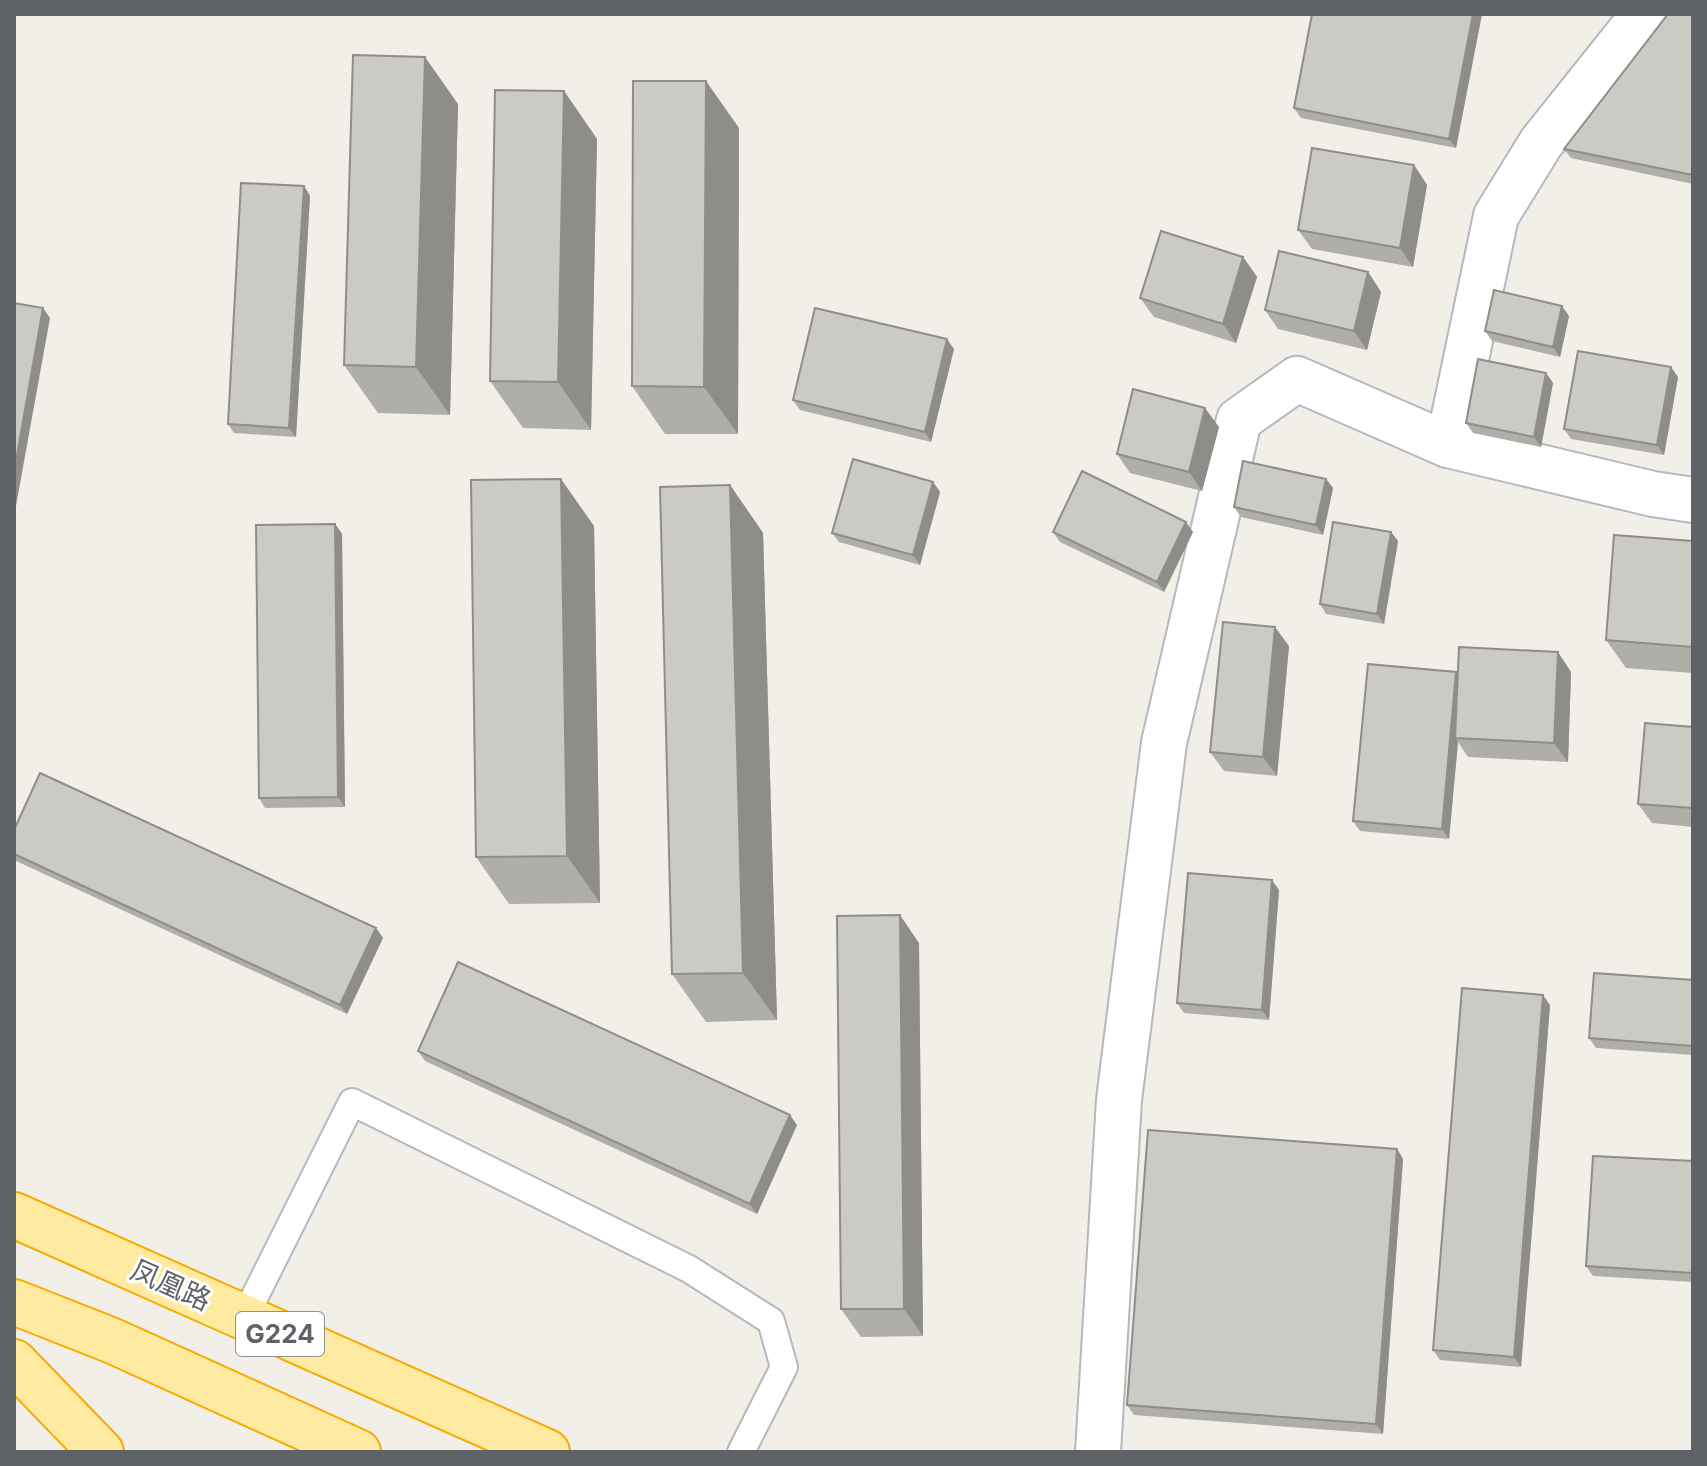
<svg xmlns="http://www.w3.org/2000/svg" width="1707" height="1466" font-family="Inter,'Noto Sans SC',sans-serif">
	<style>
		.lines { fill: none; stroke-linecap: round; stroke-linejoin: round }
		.service-casing { stroke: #b5b8bc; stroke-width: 30 }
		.minor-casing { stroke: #b5b8bc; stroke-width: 48 }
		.trunk-casing { stroke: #f9ab00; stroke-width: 48 }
		.service { stroke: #fff; stroke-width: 26 }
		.minor { stroke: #fff; stroke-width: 44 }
		.trunk { stroke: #feeaa1; stroke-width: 44 }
		.wall { fill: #afaea9 }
		.shaded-wall { fill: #8f8d8a }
		.building { fill: #cccac5; stroke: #8f8d8a; stroke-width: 2 }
		.labels { text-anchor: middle; stroke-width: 6; stroke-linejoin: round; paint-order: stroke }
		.shield { fill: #fff; stroke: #8f9295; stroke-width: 2 }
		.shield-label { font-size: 26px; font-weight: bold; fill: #5f6368 }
		.street-label { font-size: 28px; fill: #5f6368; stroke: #fff }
	</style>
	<rect width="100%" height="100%" fill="#f1efe8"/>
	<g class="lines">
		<defs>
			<polyline id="service" points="244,1318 352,1102 689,1269 771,1321 784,1367 741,1452"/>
			<g id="minor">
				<polyline points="1448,445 1653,494 1693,500"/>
				<polyline points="1098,1452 1119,1100 1164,743 1239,420 1297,379 1448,445 1496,216 1541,143 1644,14"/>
			</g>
			<g id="trunk">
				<polyline points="14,1215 547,1452"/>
				<polyline points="14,1302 113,1341 358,1452"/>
				<polyline points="14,1362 101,1452"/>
			</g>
		</defs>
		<use href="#service" class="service-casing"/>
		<use href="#minor" class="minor-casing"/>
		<use href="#trunk" class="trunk-casing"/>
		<use href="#service" class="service"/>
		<use href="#minor" class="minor"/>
		<use href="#trunk" class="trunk"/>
	</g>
	<g class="wall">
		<polygon points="1312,14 1482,14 1456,148 1301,118 1294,108"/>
		<polygon points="1693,14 1693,184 1571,158 1564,149"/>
		<polygon points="564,91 597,139 591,430 523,428 490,381"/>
		<polygon points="458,104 450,415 378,413 344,365"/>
		<polygon points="739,128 738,434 665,434 632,386"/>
		<polygon points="1414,165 1427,185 1413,267 1312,249 1298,230"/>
		<polygon points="304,186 310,196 296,437 234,433 228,424"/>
		<polygon points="1243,257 1257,277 1236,343 1154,317 1140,298"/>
		<polygon points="1368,272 1381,292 1367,350 1278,329 1265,310"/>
		<polygon points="1569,316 1560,357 1492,341 1485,331"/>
		<polygon points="954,349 931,442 800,410 793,400"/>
		<polygon points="1546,373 1553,383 1541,447 1473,433 1466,423"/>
		<polygon points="1678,377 1664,455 1571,439 1564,429"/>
		<polygon points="1219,427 1202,491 1130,473 1117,454"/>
		<polygon points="1326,479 1333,488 1323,535 1241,517 1234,507"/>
		<polygon points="933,482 940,492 920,565 839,542 832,533"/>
		<polygon points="730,485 763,533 777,1020 706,1022 672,974"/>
		<polygon points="335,524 342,534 345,807 265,808 259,798"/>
		<polygon points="594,526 600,903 509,904 476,857"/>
		<polygon points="1053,532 1193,532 1164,592 1060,542"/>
		<polygon points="1391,532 1398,541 1384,624 1326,614 1320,604"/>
		<polygon points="1693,541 1693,673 1626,668 1606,640"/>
		<polygon points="1289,646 1277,776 1224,771 1210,752"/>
		<polygon points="1456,672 1458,675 1571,672 1568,762 1468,757 1458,742 1449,839 1360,831 1353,821"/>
		<polygon points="1693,727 1693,827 1652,823 1638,804"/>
		<polygon points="14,830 376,928 383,938 347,1014 14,860"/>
		<polygon points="1279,890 1269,1020 1184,1013 1177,1003"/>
		<polygon points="919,943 923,1336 861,1337 841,1309"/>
		<polygon points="1693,980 1693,1055 1596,1048 1589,1038"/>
		<polygon points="1550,1005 1521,1367 1440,1360 1433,1350"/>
		<polygon points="418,1051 797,1125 757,1214 425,1061"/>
		<polygon points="1397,1149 1403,1159 1383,1434 1134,1415 1127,1405"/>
		<polygon points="1693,1161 1693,1282 1593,1276 1586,1266"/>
	</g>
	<g class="shaded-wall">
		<polygon points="1473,14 1482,14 1456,148 1449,139"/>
		<polygon points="425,57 458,104 450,415 416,367"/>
		<polygon points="706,81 739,128 738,434 704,387"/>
		<polygon points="564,91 597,139 591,430 558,382"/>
		<polygon points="1414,165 1427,185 1413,267 1400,248"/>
		<polygon points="304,186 310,196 296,437 289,428"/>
		<polygon points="1243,257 1257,277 1236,343 1223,324"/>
		<polygon points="1368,272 1381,292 1367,350 1354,331"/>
		<polygon points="1562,306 1569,316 1560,357 1553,347"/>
		<polygon points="43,308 50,318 14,517 14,472"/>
		<polygon points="947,339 954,349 931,442 925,432"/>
		<polygon points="1671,367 1678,377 1664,455 1657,445"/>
		<polygon points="1546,373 1553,383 1541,447 1534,437"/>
		<polygon points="1205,408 1219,427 1202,491 1189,472"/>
		<polygon points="561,479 594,526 600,903 567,856"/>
		<polygon points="1326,479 1333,488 1323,535 1316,525"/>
		<polygon points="933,482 940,492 920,565 913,555"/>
		<polygon points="730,485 763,533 777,1020 743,973"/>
		<polygon points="1186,522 1193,532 1164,592 1157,582"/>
		<polygon points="335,524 342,534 345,807 338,797"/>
		<polygon points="1391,532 1398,541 1384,624 1377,614"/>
		<polygon points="1275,627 1289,646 1277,776 1263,757"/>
		<polygon points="1558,652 1571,672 1568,762 1554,743"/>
		<polygon points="1456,672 1463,682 1455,738 1458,742 1449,839 1442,829"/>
		<polygon points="1272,880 1279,890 1269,1020 1262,1010"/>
		<polygon points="900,915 919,943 923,1336 904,1309"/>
		<polygon points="376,928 383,938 347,1014 340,1005"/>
		<polygon points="1543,995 1550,1005 1521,1367 1514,1357"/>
		<polygon points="790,1115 797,1125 757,1214 750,1204"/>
		<polygon points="1397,1149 1403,1159 1383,1434 1376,1424"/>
	</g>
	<g class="building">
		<polygon points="1312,14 1473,14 1449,139 1294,108"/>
		<polygon points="1668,14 1693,14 1693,175 1564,149"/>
		<polygon points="353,55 425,57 416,367 344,365"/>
		<polygon points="633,81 706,81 704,387 632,386"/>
		<polygon points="495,90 564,91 558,382 490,381"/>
		<polygon points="1312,148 1414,165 1400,248 1298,230"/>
		<polygon points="241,183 304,186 289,428 228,424"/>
		<polygon points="1161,231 1243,257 1223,324 1140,298"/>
		<polygon points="1279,251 1368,272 1354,331 1265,310"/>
		<polygon points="1494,290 1562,306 1553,347 1485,331"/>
		<polygon points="14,303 43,308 14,472"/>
		<polygon points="815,308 947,339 925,432 793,400"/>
		<polygon points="1578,351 1671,367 1657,445 1564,429"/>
		<polygon points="1478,359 1546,373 1534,437 1466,423"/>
		<polygon points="1133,389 1205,408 1189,472 1117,454"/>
		<polygon points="853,459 933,482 913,555 832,533"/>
		<polygon points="1243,461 1326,479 1316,525 1234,507"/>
		<polygon points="1082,471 1186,522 1157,582 1053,532"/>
		<polygon points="561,479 567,856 476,857 471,480"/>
		<polygon points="730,485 743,973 672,974 660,487"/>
		<polygon points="1333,522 1391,532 1377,614 1320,604"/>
		<polygon points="335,524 338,797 259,798 256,525"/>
		<polygon points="1614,535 1693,541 1693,647 1606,640"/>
		<polygon points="1223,622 1275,627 1263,757 1210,752"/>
		<polygon points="1459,647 1558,652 1554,743 1455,738"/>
		<polygon points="1368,664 1456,672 1442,829 1353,821"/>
		<polygon points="1645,723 1693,727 1693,808 1638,804"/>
		<polygon points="40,773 376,928 340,1005 14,854 14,830"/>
		<polygon points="1188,873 1272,880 1262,1010 1177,1003"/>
		<polygon points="900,915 904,1309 841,1309 837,916"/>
		<polygon points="458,962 790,1115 750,1204 418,1051"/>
		<polygon points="1594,973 1693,980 1693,1046 1589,1038"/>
		<polygon points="1462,988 1543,995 1514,1357 1433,1350"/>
		<polygon points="1148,1130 1397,1149 1376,1424 1127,1405"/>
		<polygon points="1593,1156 1693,1161 1693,1273 1586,1266"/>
	</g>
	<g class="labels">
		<rect class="shield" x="236" y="1312" width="88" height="44" rx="6"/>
		<g class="shield-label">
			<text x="280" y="1343">G224</text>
		</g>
		<g class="street-label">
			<text transform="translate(171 1285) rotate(24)" y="10">凤凰路</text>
		</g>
	</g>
	<rect width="1707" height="1466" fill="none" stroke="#5f6368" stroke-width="32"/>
</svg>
